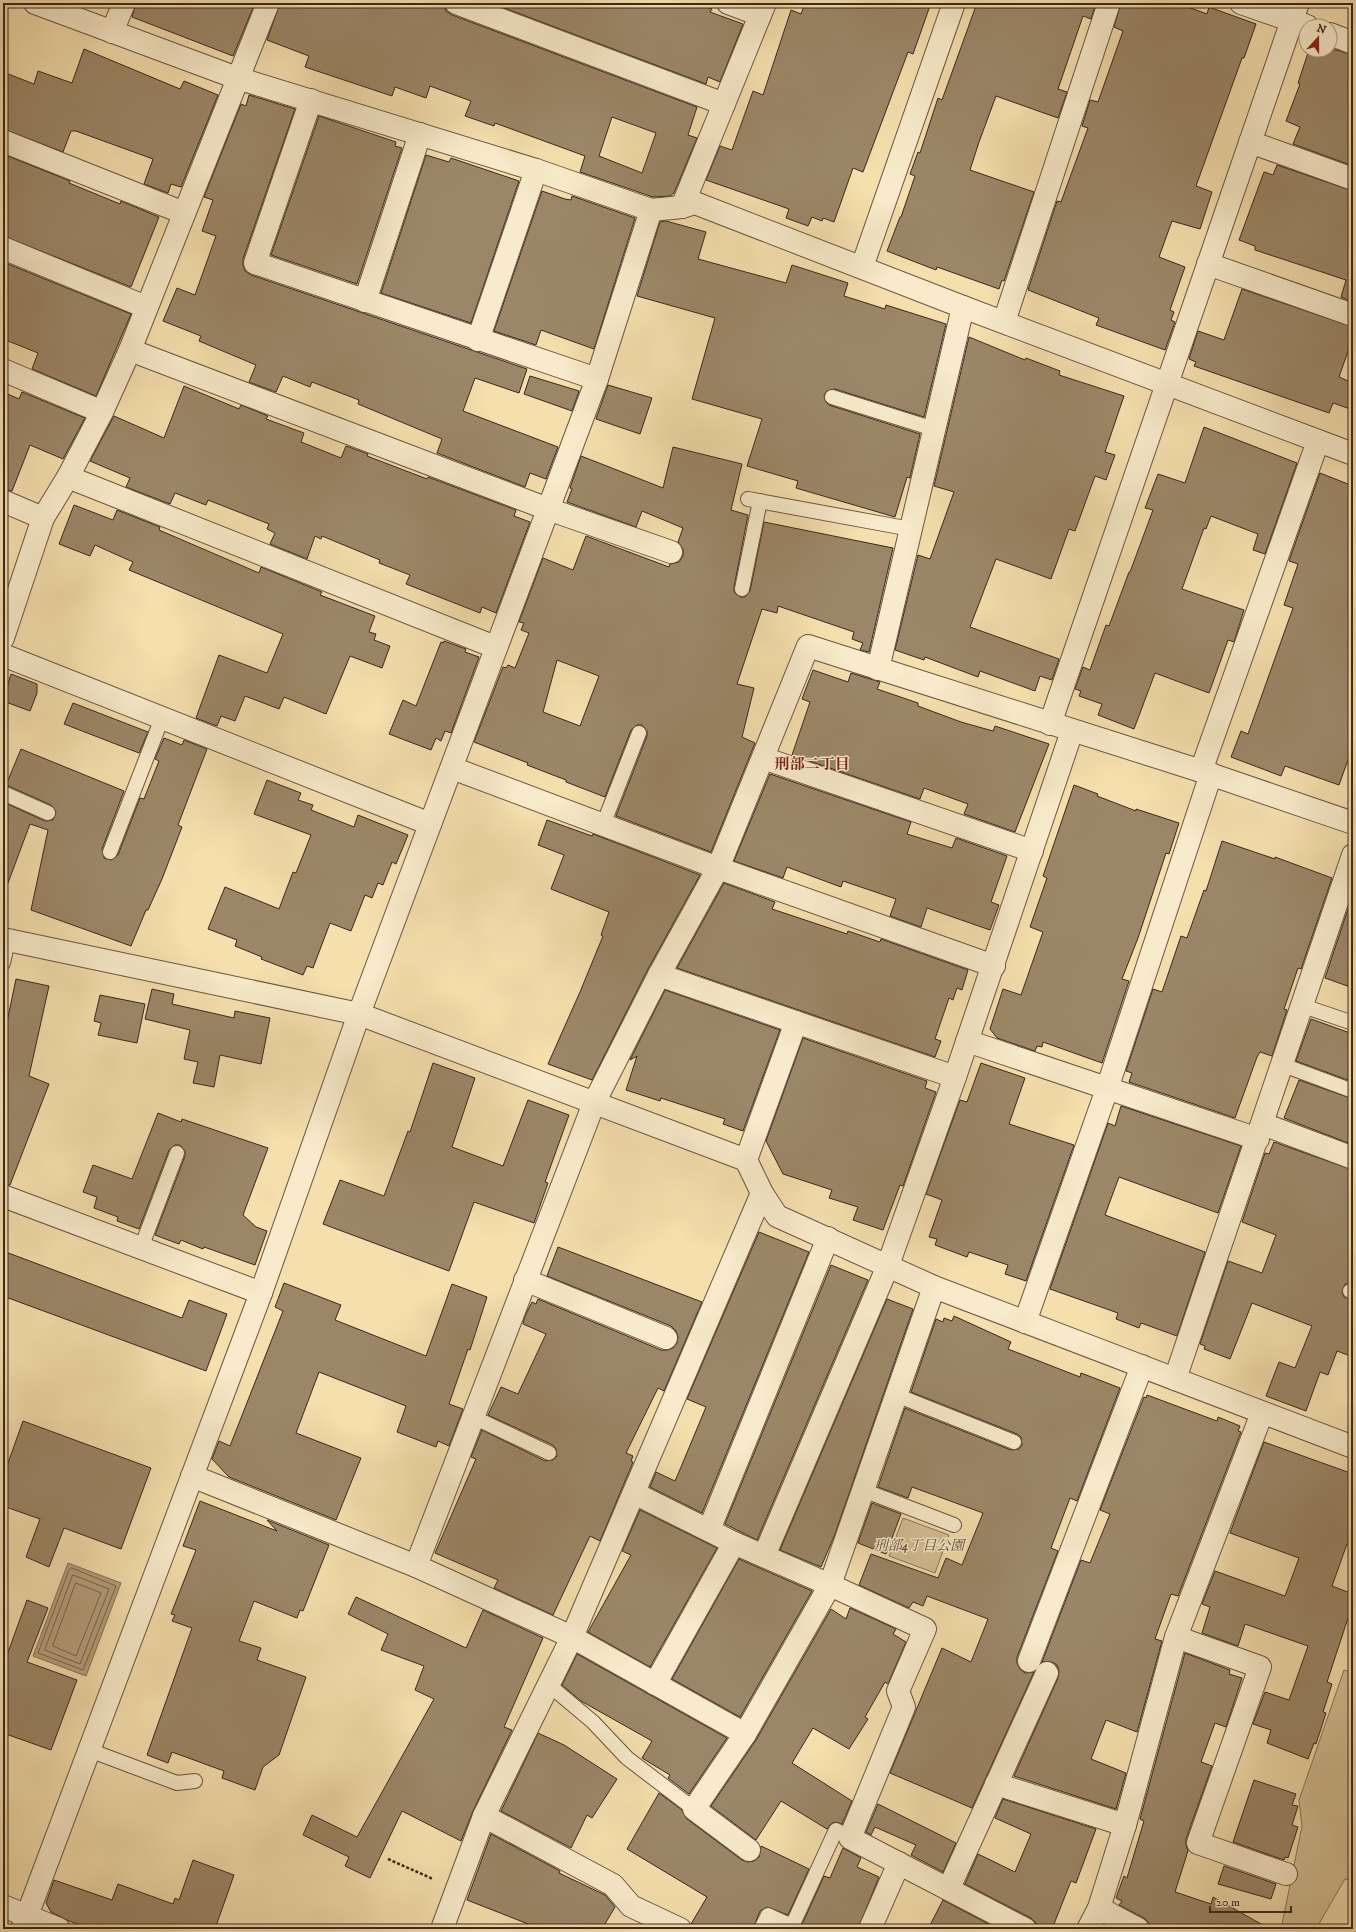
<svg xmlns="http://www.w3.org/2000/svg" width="1356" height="1932" font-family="'IM FELL DW Pica','Noto Serif JP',serif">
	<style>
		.green { fill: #d4c095; stroke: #87745a }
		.water { fill: #b5a07c; stroke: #847056 }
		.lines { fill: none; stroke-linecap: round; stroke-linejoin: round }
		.shore { stroke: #78644d; stroke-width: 1 }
		.building { fill: #9b8768; stroke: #3a271e; fill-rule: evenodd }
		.service-casing { stroke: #685542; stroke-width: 16 }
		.minor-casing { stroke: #685542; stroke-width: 24 }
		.tertiary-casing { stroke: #685542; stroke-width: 24 }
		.path { stroke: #3a271e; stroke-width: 2.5; stroke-dasharray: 3 2; stroke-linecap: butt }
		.service { stroke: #f8eaca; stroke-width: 14 }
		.minor { stroke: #f8eaca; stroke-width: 22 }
		.tertiary { stroke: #f8eaca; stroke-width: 22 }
		.labels { text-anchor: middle; stroke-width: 3; stroke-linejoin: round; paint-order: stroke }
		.park-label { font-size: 14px; font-style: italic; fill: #604d3c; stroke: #f8eaca }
		.neighbourhood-label { font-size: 15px; font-weight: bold; fill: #7a1f14; stroke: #f8eaca }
	</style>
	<rect width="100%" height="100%" fill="#f4dfad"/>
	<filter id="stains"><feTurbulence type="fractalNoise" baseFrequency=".005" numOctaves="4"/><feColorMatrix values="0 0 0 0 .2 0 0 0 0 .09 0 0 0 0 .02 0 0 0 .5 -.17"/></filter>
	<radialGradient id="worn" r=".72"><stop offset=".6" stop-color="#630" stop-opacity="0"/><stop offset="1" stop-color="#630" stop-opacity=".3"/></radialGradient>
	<g class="green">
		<polygon points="903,1518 949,1535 935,1573 889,1556"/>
		<polygon points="1344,1670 1353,1673 1353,1880 1345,1879 1316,1929 1281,1929 1302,1826 1299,1800"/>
	</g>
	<polygon class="water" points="68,1563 121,1583 86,1676 33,1656"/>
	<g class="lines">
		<g class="shore">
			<polygon points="72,1568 116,1586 83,1670 38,1653 69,1570"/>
			<polygon points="73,1575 109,1589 80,1664 45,1650"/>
			<polygon points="76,1583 101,1593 76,1656 53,1646"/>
		</g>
	</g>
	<g class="building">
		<polygon points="99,3 110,3 108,8"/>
		<polygon points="136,3 255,3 233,56 132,17"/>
		<path d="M280,3H444L446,11L452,15L697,107L688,135L697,138L674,193L670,196L653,197L580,172L585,156L495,123L494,126L465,116L471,101L430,86L426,98L395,87L392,96L305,67L309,56L267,40ZM612,117L656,133L642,173L599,156Z"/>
		<polygon points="491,3 696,3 712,9 710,12 743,24 720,82 708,77 706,84"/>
		<polygon points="805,3 931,3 913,54 908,52 863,172 853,168 834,222 823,218 822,221 812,217 808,226 786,218 789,209 706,180 720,146 732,150 753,91 763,95 791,10 801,14"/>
		<polygon points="977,3 1096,3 1091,19 1083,16 1058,89 1067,92 1058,118 996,96 979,142 970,170 1034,192 1004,281 1002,280 999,289 937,267 936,270 887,251 900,217 901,217 915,176 910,174 918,152 920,153 938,98 942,100"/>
		<polygon points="1121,3 1177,3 1207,14 1209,7 1256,24 1244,58 1242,58 1196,186 1212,192 1200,229 1172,221 1159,257 1185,267 1170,310 1174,312 1171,320 1175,322 1165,350 1096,325 1099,318 1028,290 1057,201 1061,202 1088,128 1082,126 1090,100 1098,102 1123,31 1114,27"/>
		<polygon points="84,49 180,89 184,81 218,95 181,187 171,184 168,193 144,184 153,159 76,131 71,131 63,152 3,129 3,72 34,84 38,71 72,83"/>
		<polygon points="1309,50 1337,50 1353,55 1353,166 1293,144 1300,127 1286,121 1300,84 1298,83"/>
		<polygon points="249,95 295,109 243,259 243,265 245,271 251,275 527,369 519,393 475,378 463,411 558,447 546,479 530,473 525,487 437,453 442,439 358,404 359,400 312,382 310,387 283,376 276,392 249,382 256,365 199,341 201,336 163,321 177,288 195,295 216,236 202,231 213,200 204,197 241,104 246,106"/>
		<polygon points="319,116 396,142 395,146 402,148 357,284 271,255"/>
		<polygon points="3,154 70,181 69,183 120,204 121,201 159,217 131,287 3,236"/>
		<polygon points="426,155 449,162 451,158 519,181 471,323 381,293"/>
		<polygon points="1277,165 1353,191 1353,302 1341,297 1346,280 1255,250 1255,246 1239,240 1264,172 1273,175"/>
		<polygon points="542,191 565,199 571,200 572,196 635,218 594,349 541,330 536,345 494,331"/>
		<polygon points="666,221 706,232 698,259 786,283 792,265 848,283 844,296 885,309 886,305 946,324 924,417 835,389 827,391 824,395 826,402 829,405 920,434 910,478 907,477 895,517 796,488 798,481 747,466 762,419 692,399 715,318 637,296 660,222"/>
		<polygon points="3,262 131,314 96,396 32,369 38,353 3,339"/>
		<polygon points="1242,289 1353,327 1353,337 1339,377 1353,383 1353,410 1333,403 1329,413 1194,366 1196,362 1189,359 1198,331 1224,340"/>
		<polygon points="969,337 1025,360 1026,358 1060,371 1059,375 1124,396 1105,452 1115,455 1106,480 1095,476 1075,531 1069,529 1051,579 996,559 970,627 1059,659 1052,680 1040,676 1035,691 980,671 978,677 925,657 924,660 895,650 918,555 930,559 954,492 934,486"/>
		<polygon points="530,376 579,391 572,411 524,394"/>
		<polygon points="608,385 652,398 640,434 596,419"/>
		<polygon points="184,386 239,409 241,405 268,416 266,419 304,433 301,442 341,458 346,446 368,454 367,456 427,479 428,477 516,510 514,516 530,522 496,613 482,607 480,613 406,584 410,575 379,563 380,560 322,536 321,539 315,536 307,559 270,544 275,533 267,529 269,524 208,500 206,505 175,493 170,504 126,487 130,478 90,461 114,416 164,438"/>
		<polygon points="3,392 19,399 22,392 85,418 63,459 30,445 12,491 3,489"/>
		<polygon points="1204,427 1297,463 1265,554 1253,550 1258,534 1211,516 1206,529 1204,528 1182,589 1244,610 1234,642 1228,640 1209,693 1155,673 1134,729 1098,715 1102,704 1079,696 1081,691 1075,689 1083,667 1090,670 1106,625 1109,626 1129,572 1130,572 1153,510 1145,508 1158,474 1185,483"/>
		<path d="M673,447L742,464L731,510L748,515L734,587V592L740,597H745L750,591L764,522L893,548L869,652L860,650L863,643L852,639L854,632L778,606L777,613L762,609L737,684L754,688L742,737L755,743L711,852L616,816L647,736V731L642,725H637L631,730L605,797L566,782V780L527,765L528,763L474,742L503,667L506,668L508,665L515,668L529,633L521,630L524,623L519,622L543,558L573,570L586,536L669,567L670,564L679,562L683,556V549L678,542L683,528L642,511L636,527L567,502L572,489L570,488L581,456L663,488ZM557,660L599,676L580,726L543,712Z"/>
		<polygon points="1320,473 1353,486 1353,746 1339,785 1285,766 1281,776 1231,757 1241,731 1248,734 1293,608 1284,605 1298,564 1289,561"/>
		<polygon points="74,505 113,520 117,510 160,527 159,530 259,573 261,567 322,592 320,595 375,616 369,632 376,634 374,640 390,646 382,668 350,656 326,714 284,697 279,709 245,696 235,721 221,716 217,726 196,718 219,655 267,673 283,634 129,570 133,562 95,545 90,556 59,544"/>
		<polygon points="444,641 466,649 465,652 479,657 451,733 445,731 441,741 436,738 431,750 389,734 403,700 416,706 441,642 443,643"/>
		<polygon points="813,670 848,682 851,673 880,682 877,689 918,703 918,706 961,722 993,731 995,726 1049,744 1015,832 964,814 968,804 924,788 920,799 792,755 810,702 802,699"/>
		<polygon points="11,674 37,684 37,693 30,711 3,701"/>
		<polygon points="73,703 148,732 139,753 64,724"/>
		<polygon points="164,738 182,745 184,740 207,749 178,825 182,827 162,879 148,910 146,910 131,946 31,910 48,830 30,824 5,891 3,891 3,802 45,821 53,820 56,812 51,805 6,785 21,749 124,791 102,849 104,858 111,860 118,855 140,798 144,799 159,761 155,759"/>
		<polygon points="770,774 911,822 907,834 952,848 956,838 1007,856 991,902 999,905 990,930 927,908 921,927 890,916 896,899 843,881 841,887 787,867 783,878 734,861"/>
		<polygon points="267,780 301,793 298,800 313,805 311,810 354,827 358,815 408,835 396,864 392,862 383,885 378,883 372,898 365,895 351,931 330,923 313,968 307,966 303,975 261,959 262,957 235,946 237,940 208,929 225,887 279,909 293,872 296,873 311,835 254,814"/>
		<polygon points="1074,785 1098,794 1097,796 1136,811 1136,809 1179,823 1169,854 1166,853 1138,938 1122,979 1129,981 1102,1063 1043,1042 1042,1047 1037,1046 1035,1051 997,1038 990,1029 1003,989 1021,995 1043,932 1030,927 1047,878 1043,876"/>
		<polygon points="547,820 592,836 593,834 700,875 648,969 592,1080 548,1064 580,992 603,936 601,935 609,912 551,889 564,855 538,845"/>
		<polygon points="1222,841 1275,859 1275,857 1332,878 1301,969 1298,968 1284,1009 1287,1010 1272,1056 1260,1052 1257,1057 1235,1118 1129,1082 1132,1073 1126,1071 1153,989 1162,992 1181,936 1187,938 1204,890 1206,891"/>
		<polygon points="724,883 775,902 772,909 847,934 848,931 880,942 881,939 968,970 962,990 957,988 953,1000 949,998 935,1039 941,1041 935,1057 677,968"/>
		<polygon points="1353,894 1353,988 1325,978"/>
		<polygon points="16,979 49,986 29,1076 49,1084 10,1185 3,1184 3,1041"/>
		<polygon points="152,989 174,994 172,1004 234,1018 235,1011 270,1018 261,1064 220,1055 214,1087 193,1083 198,1062 184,1059 190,1030 145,1019"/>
		<polygon points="665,990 780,1030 743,1131 723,1124 725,1119 661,1098 660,1101 626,1090 637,1056 630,1060"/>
		<polygon points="100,995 145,1004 137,1043 98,1035 101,1023 94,1021"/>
		<polygon points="1311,1019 1353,1034 1353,1082 1296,1061"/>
		<polygon points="803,1038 927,1081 925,1088 936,1092 903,1186 900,1185 883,1230 853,1220 858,1207 829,1198 832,1190 783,1174 766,1141"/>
		<polygon points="433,1063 475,1078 452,1147 503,1166 528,1100 569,1115 545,1182 548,1183 534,1223 474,1202 449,1271 323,1224 340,1180 384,1196 408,1131 410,1132"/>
		<polygon points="981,1063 1025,1078 1009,1124 1074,1145 1026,1281 1005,1274 1008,1265 969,1252 967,1257 935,1245 937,1239 929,1237 942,1200 926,1194 960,1100 967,1102"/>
		<polygon points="1299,1080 1353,1099 1353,1145 1284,1118"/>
		<polygon points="1121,1106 1241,1146 1218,1213 1119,1177 1105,1215 1205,1252 1177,1336 1141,1323 1139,1328 1116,1319 1118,1313 1050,1289 1108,1123 1115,1126"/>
		<polygon points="158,1113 181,1122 182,1119 268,1148 243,1215 256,1227 267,1231 255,1265 204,1247 203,1249 181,1240 179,1244 155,1235 185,1156 185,1151 180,1145 175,1145 169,1150 139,1229 117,1221 118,1217 94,1208 97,1197 83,1192 93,1165 132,1179"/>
		<polygon points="1274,1142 1353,1170 1353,1283 1345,1284 1342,1292 1344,1297 1353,1300 1353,1357 1337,1351 1328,1375 1320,1372 1306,1411 1266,1396 1279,1362 1295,1368 1312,1326 1252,1303 1230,1359 1204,1349 1205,1346 1200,1344 1228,1261 1262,1273 1276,1235 1242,1222 1265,1153 1269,1154"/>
		<polygon points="759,1232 809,1252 702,1513 650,1487 656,1472 675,1481 681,1467 706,1407 687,1399"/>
		<polygon points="558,1247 702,1302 664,1391 658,1388 626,1453 633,1456 631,1461 633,1462 600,1541 590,1536 553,1615 494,1588 498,1580 435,1553 476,1459 471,1457 482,1430 545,1461 553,1460 557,1456 556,1449 553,1445 488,1415 501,1387 518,1394 546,1334 523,1324 525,1316 532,1302 536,1304 538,1299 661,1350 667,1350 673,1348 677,1343 678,1337 676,1331 671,1326 547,1276"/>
		<polygon points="3,1251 182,1318 189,1300 227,1314 206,1371 3,1296"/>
		<polygon points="831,1265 868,1280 757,1540 725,1524"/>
		<polygon points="284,1283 341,1305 335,1320 426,1356 452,1284 487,1297 470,1350 468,1349 449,1404 463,1409 449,1446 438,1441 436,1447 397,1432 406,1406 319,1372 296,1433 361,1458 336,1520 229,1477 212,1459 219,1441 230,1446 283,1311 275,1307"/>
		<polygon points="887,1299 913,1309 835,1534 821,1567 780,1550"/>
		<polygon points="954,1316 1011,1342 1008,1349 1080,1377 1081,1373 1120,1388 1077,1501 1070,1498 1051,1548 1058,1551 1017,1657 1017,1663 1020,1669 1025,1673 1034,1672 972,1808 890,1773 942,1648 971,1662 988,1619 927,1596 923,1606 913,1602 909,1608 859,1585 871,1554 938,1578 946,1558 962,1565 983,1513 912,1487 908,1498 878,1487 905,1408 1011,1450 1019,1449 1022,1445 1021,1437 1017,1434 911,1392 936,1319 943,1322 944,1318 952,1321"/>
		<polygon points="1147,1395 1217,1421 1218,1417 1240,1426 1238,1431 1241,1432 1178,1596 1171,1594 1155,1639 1162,1641 1137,1732 1106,1720 1091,1759 1126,1773 1116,1809 1014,1776 1058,1678 1059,1671 1057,1665 1052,1662 1042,1662 1081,1560 1090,1563 1110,1514 1100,1510 1144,1397 1146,1398"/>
		<polygon points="23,1421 151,1468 121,1549 64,1528 49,1567 26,1557 40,1519 3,1506 3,1477"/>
		<polygon points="1264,1442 1353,1474 1353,1546 1347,1544 1332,1586 1353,1594 1353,1619 1348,1618 1327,1682 1332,1684 1323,1712 1326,1713 1316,1744 1314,1743 1308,1759 1267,1743 1271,1730 1253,1724 1265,1692 1289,1700 1308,1646 1245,1624 1238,1646 1202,1633 1210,1607 1202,1604 1215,1571 1285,1596 1299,1558 1230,1533"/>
		<polygon points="200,1501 277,1531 267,1520 329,1545 303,1611 300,1610 297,1618 254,1601 239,1641 261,1648 257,1660 306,1677 279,1755 263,1767 255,1790 222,1778 224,1771 172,1752 168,1763 147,1755 192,1628 172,1621 175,1615 171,1614 196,1550 183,1546"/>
		<polygon points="872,1503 901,1514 886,1554 858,1543"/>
		<polygon points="640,1510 717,1548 650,1667 588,1632 631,1555 622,1551"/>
		<polygon points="739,1559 812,1591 740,1717 672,1679"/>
		<polygon points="356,1597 466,1648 483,1610 543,1638 504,1727 512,1730 473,1811 461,1841 402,1811 370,1878 345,1866 349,1857 303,1835 312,1815 357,1837 434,1699 415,1690 424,1666 381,1650 388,1634 348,1614"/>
		<polygon points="27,1600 48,1608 27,1662 77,1680 51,1750 3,1733 3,1666"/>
		<polygon points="850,1608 896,1629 893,1634 906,1642 888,1684 885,1682 865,1717 868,1719 849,1749 813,1728 792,1763 852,1801 842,1824 836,1822 832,1823 827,1829 781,1801 756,1840 711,1806 756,1740 831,1609 846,1619"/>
		<polygon points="1185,1653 1230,1670 1229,1674 1242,1678 1226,1727 1215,1723 1201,1762 1212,1766 1186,1839 1186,1845 1188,1851 1175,1892 1211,1904 1213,1897 1270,1929 1150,1929 1149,1923 1144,1918 1119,1905 1122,1901 1116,1898 1124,1876 1127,1878 1144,1821 1140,1819"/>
		<polygon points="577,1654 727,1738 689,1794 668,1778 670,1775 642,1758 652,1741 581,1701 562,1685"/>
		<polygon points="538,1733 564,1745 617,1779 592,1818 587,1815 571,1848 501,1811"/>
		<polygon points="1254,1780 1296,1794 1292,1805 1298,1806 1292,1825 1298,1827 1288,1858 1285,1857 1284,1860 1233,1842"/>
		<polygon points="659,1793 682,1810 687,1819 742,1860 748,1862 754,1861 759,1857 761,1846 809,1869 788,1915 767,1907 760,1911 753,1929 692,1929 691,1924 707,1897 627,1849"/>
		<polygon points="1003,1799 1096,1829 1076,1883 1071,1881 1052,1929 1037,1929 1036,1923 1031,1918 965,1884 978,1854 1015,1872 1031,1834 995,1818"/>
		<polygon points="878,1804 956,1843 943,1872 911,1855 916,1845 875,1827 871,1835 866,1832"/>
		<polygon points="491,1834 560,1871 559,1873 605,1895 615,1907 602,1929 541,1929 467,1900"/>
		<polygon points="843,1848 861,1858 857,1867 879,1877 858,1929 800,1929 824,1876 830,1878"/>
		<polygon points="193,1860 234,1875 215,1929 91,1929 69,1921 51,1912 46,1903 54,1880 112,1900 118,1884 173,1904 175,1898 179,1900"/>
		<polygon points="1224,1866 1276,1884 1271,1899 1218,1884"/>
		<polygon points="943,1900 998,1929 928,1929"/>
	</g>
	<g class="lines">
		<defs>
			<g id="service">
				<polyline points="832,397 934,429"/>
				<polyline points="748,499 911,529"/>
				<polyline points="742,589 760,501"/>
				<polyline points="3,793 48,813"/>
				<polyline points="603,825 639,733"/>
				<polyline points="110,852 162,718"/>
				<polyline points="3,963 8,940"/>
				<polyline points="1303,1006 1353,1023"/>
				<polyline points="1283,1065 1353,1091"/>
				<polyline points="141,1248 177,1153"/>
				<polyline points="1350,1291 1353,1292"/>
				<polyline points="896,1395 1014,1442"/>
				<polyline points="473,1417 549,1453"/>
				<polyline points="863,1490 954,1525"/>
				<polyline points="549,1685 593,1722 627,1758 694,1809"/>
				<polyline points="89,1750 177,1783 195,1781"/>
				<polyline points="761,1929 768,1915 792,1926 836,1830 850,1838"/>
			</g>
			<g id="minor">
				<polyline points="35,3 237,78 536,170 651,210 682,207 695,203 963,307 1353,454"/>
				<polyline points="456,3 724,104"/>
				<polyline points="728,3 760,15"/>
				<polyline points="1241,3 1307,26"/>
				<polyline points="112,32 124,3"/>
				<polyline points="1330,34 1353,43"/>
				<polyline points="311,100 255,263 597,379"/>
				<polyline points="3,141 184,213"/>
				<polyline points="1250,142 1353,179"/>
				<polyline points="682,207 765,3"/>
				<polyline points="3,248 146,307"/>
				<polyline points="1208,264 1353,315"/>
				<polyline points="862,267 954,3"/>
				<polyline points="365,301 420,134"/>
				<polyline points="1004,322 1109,3"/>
				<polyline points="478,340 536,170"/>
				<polyline points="130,350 548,509 671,552"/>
				<polyline points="3,370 102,412"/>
				<polyline points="68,477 495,647"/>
				<polyline points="3,501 43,518"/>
				<polyline points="3,638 43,518 68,477 102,412 130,350 268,3"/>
				<polyline points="3,655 430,824"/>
				<polyline points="878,669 963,307"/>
				<polyline points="1050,724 1298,3"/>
				<polyline points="763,758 1032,851"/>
				<polyline points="452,768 718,868 994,966"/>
				<polyline points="1201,771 1318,441"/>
				<polyline points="659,975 955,1077"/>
				<polyline points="967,1041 1258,1139"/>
				<polyline points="1263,1124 1353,1158"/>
				<polyline points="746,1160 796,1022"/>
				<polyline points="3,1196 261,1293"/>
				<polyline points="525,1280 666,1338"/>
				<polyline points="1025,1322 1107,1089 1211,774"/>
				<polyline points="1175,1379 1353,855"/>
				<polyline points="192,1476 416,1566 572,1637 745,1734"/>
				<polyline points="634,1493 734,1543 830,1585 925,1629 898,1691 904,1707 850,1838 1025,1929"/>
				<polyline points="709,1530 828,1238"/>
				<polyline points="764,1556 887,1268 955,1077 1072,731"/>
				<polyline points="416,1566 594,1103 659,975 718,868 808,646 1201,771 1353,823"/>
				<polyline points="1176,1637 1260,1667 1198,1843 1286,1874"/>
				<polyline points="1029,1661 1142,1366"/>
				<polyline points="655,1684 734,1543"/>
				<polyline points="996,1784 1125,1825"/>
				<polyline points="484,1816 613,1885 631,1906 680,1929"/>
				<polyline points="749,1850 694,1809 745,1734 830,1585 934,1287"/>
				<polyline points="949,1888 1047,1673"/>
				<polyline points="3,1906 59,1929"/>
				<polyline points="1099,1908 1138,1929"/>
				<polyline points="22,1929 261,1293 359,1014 597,379 651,210"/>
				<polyline points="442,1929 484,1816 572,1637 762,1193"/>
				<polyline points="870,1929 899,1863"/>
				<polyline points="1088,1929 1099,1908 1125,1825 1176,1637 1262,1413"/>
			</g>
			<polyline id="tertiary" points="3,939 359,1014 746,1160 762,1193 777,1216 934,1287 1353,1447"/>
		</defs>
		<use href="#service" class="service-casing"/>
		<use href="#minor" class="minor-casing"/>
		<use href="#tertiary" class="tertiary-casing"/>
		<polyline class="path" points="388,1859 433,1879"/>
		<use href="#service" class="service"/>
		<use href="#minor" class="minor"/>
		<use href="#tertiary" class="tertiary"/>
	</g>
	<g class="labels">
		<g class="park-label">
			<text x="919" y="1550">刑部4丁目公園</text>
		</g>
		<g class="neighbourhood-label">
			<text x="812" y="769">刑部二丁目</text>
		</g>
	</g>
	<rect width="1356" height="1932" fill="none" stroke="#f4dfad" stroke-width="16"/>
	<rect x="4" y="4" width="1348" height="1924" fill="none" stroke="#3a271e" stroke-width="2"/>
	<rect x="8" y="8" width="1340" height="1916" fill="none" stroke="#3a271e"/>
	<g transform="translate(1318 38) rotate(21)"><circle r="19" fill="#f8eaca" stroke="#ac9c85"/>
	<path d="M0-3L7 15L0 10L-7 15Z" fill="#8f2418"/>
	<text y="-6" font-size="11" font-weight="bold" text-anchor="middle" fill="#3a271e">N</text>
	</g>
	<path d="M1210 1906v6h81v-6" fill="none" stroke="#3a271e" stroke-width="2"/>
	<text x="1216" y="1906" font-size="12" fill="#3a271e" stroke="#f8eaca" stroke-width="3" paint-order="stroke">20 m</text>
	<rect width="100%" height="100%" filter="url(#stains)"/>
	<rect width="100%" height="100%" fill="url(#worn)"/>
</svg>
